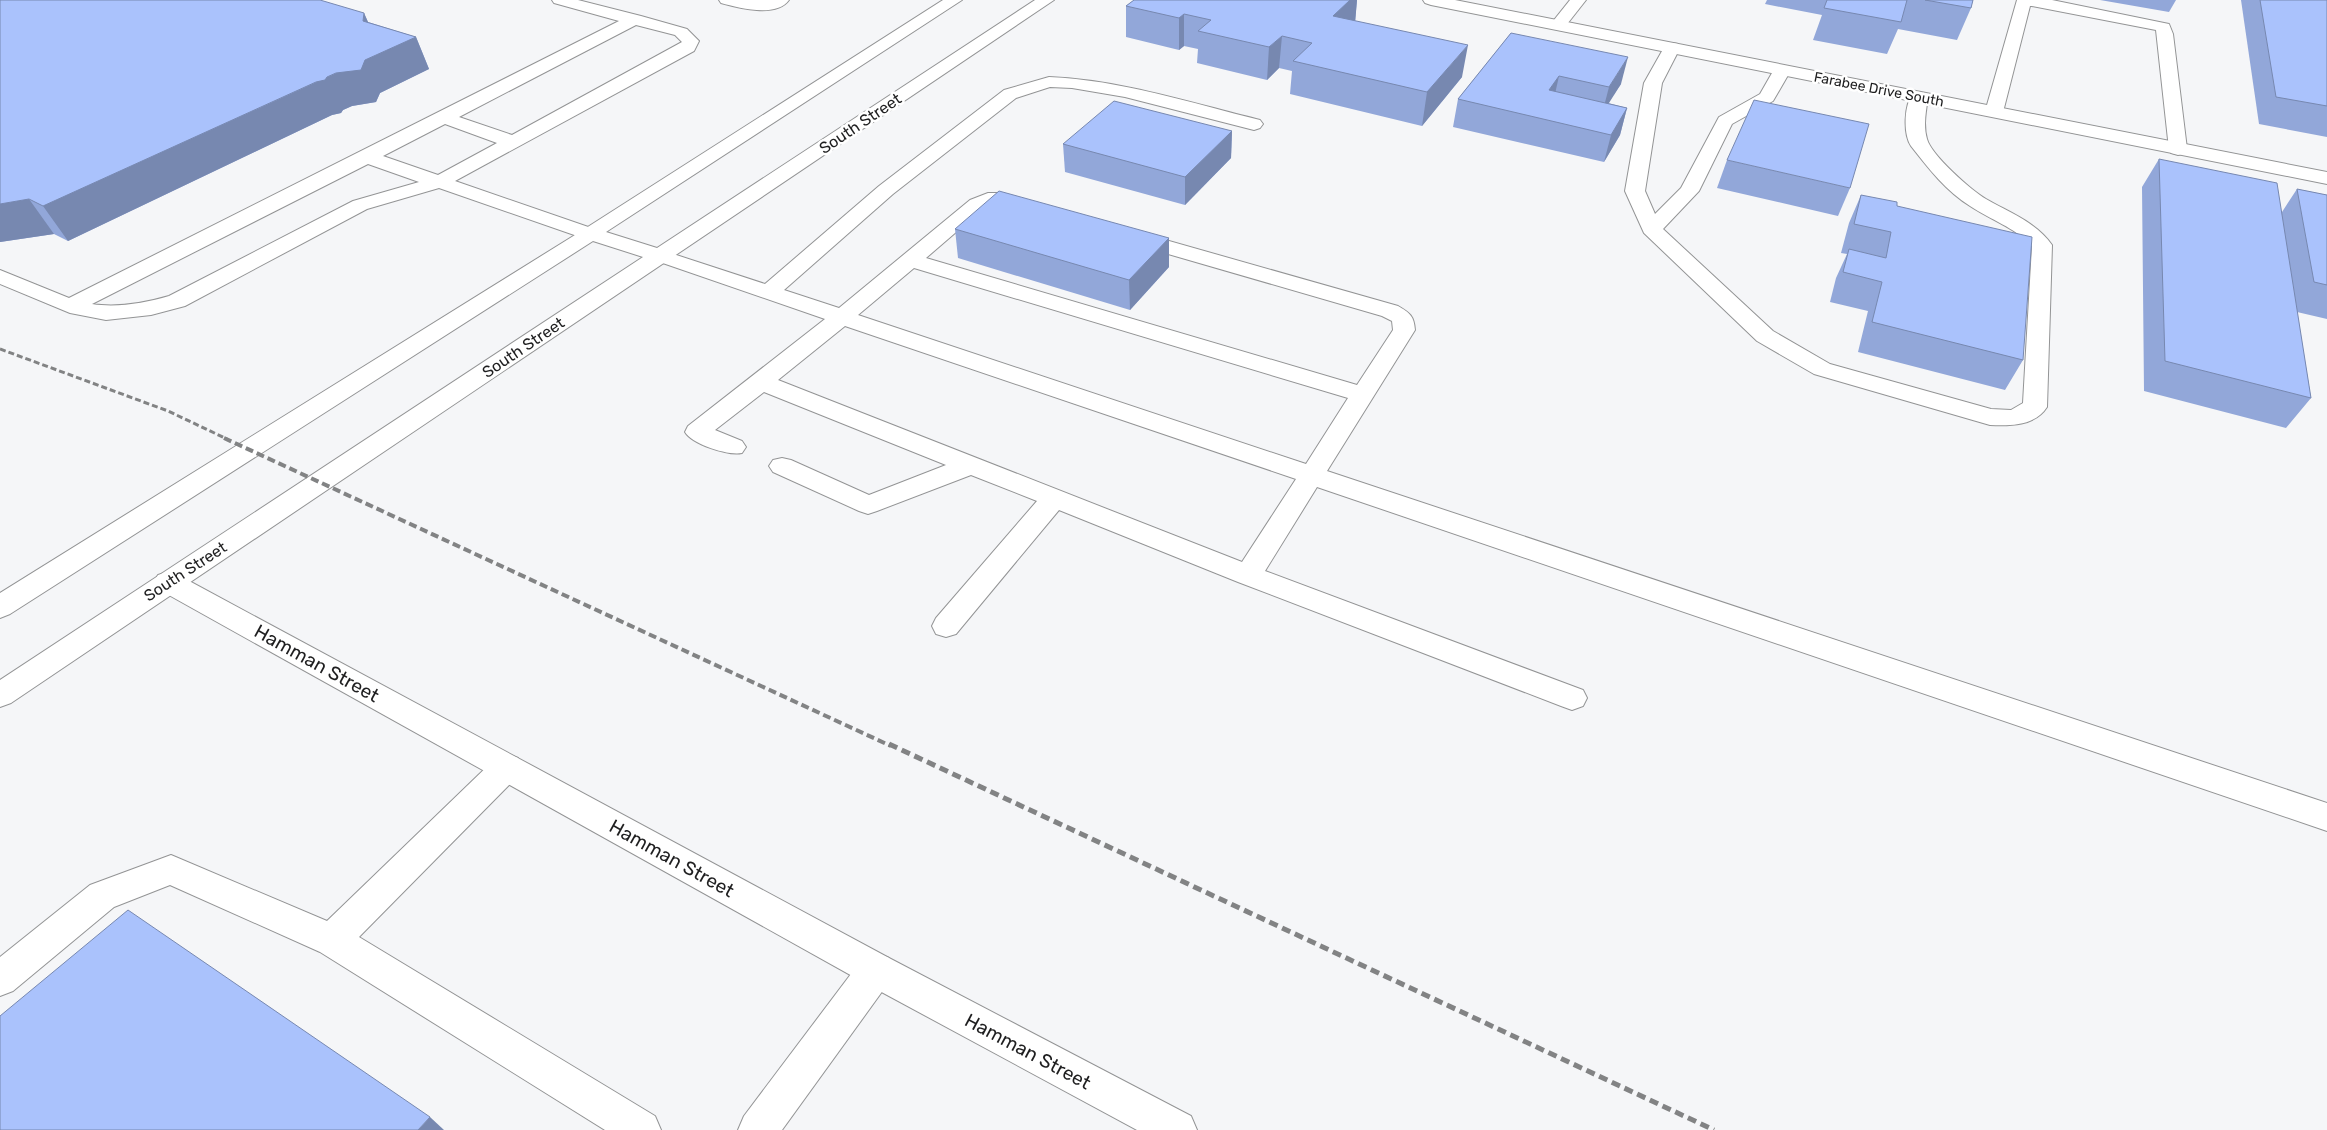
<svg xmlns="http://www.w3.org/2000/svg" width="2327" height="1130" font-family="Rubik,sans-serif">
	<style>
		.lines { fill: none; stroke-linecap: round; stroke-linejoin: round }
		.lane-casing { stroke: #939495; stroke-width: 2 }
		.street-casing { stroke: #939495; stroke-width: 2 }
		.primary-casing { stroke: #939495; stroke-width: 2 }
		.lane { fill: #fff; fill-rule: evenodd }
		.street { fill: #fff; fill-rule: evenodd }
		.primary { fill: #fff; fill-rule: evenodd }
		.rail-far2 { stroke: #828384; stroke-width: 3; stroke-dasharray: 6 3; stroke-linecap: butt }
		.rail-far1 { stroke: #828384; stroke-width: 4; stroke-dasharray: 8 4; stroke-linecap: butt }
		.rail { stroke: #828384; stroke-width: 5; stroke-dasharray: 9 5; stroke-linecap: butt }
		.wall { fill: #92a7d9 }
		.shaded-wall { fill: #7788b0 }
		.building { fill: #aac2fc; stroke: #7788b0 }
		.labels { text-anchor: middle; stroke-width: 5; stroke-linejoin: round; paint-order: stroke }
		.far-street-label { font-size: 14px; fill: #1f1f20; stroke: #fff }
		.street-label { font-size: 16px; fill: #1f1f20; stroke: #fff }
		.near-street-label { font-size: 19px; fill: #1f1f20; stroke: #fff }
	</style>
	<rect width="100%" height="100%" fill="#f5f6f8"/>
	<g class="lines">
		<defs>
			<g id="lane">
				<path d="M552,0H578L641,16L687,29L699,41L694,51L455,181L597,230L600,234L597,238L590,240L583,238L439,188L367,209L185,306L151,315L106,320L70,313L0,284V270L69,298L619,21L554,3ZM636,25L675,35L682,42L512,135L459,117ZM445,124L497,143L438,175L383,156ZM368,164L419,182L353,201L169,296C145,303 117,308 92,304Z"/>
				<path d="M719,0H789C776,18 739,8 721,3Z"/>
				<polygon points="1570,0 1586,0 1564,28 1552,28 1550,25"/>
				<polygon points="2017,0 2052,0 2169,24 2173,34 2187,149 2185,153 2178,155 2171,153 2169,149 2156,30 2032,6 2030,6 2003,112 2000,116 1988,116 1985,112"/>
				<path d="M1672,43L1678,44L1680,48L1662,83L1645,191L1655,214L1681,188L1719,117L1760,94L1776,66H1788L1791,70L1773,101L1732,124L1699,191L1663,229L1773,331L1830,364L1991,409L2011,410L2023,403L2032,246C2014,227 1991,220 1970,206C1946,191 1929,169 1911,146C1903,134 1904,105 1913,93H1925L1928,97C1926,111 1923,125 1927,139C1931,155 1972,191 1986,199C2010,213 2036,222 2052,245L2047,407C2035,426 2010,426 1990,425L1814,374L1757,341L1644,233L1625,191L1644,83L1666,44Z"/>
				<path d="M1049,77C1121,80 1191,103 1260,120L1263,124L1260,128L1254,130L1125,97L1072,88L1050,87L1016,98L893,194L784,290L839,308L970,200L988,193H1000L1398,306C1410,313 1414,316 1415,330L1327,471L2327,803V831L1317,487L1265,571L1583,690L1587,698L1583,706L1572,710L1561,706L1238,582L1059,510L956,634L946,637L936,634L932,626L936,618L1037,501L971,475L877,511L868,514L859,511L773,472L769,466L773,460L782,458L791,460L869,495L946,465L764,392L715,430L742,441L746,447L742,453C728,456 692,444 685,432L688,426L825,319L654,260L650,256L654,252L661,250L765,284L879,186L1004,90ZM991,205H999L1382,316L1392,321L1393,330L1357,385L926,258L984,208ZM914,268L1348,398L1306,464L858,315ZM845,326L1296,479L1242,562L778,380Z"/>
				<polygon points="507,754 518,758 523,767 518,776 359,937 655,1116 661,1130 605,1130 320,952 170,885 114,907 13,991 0,996 0,957 90,885 171,855 327,921 496,758"/>
				<polygon points="876,953 889,958 894,970 889,982 782,1130 738,1130 744,1116 863,958"/>
			</g>
			<g id="street">
				<polygon points="1423,0 1455,0 2327,172 2327,184 1431,5 1425,3"/>
				<polygon points="168,572 178,575 889,958 1191,1116 1197,1130 1137,1130 863,982 158,589 154,582 158,575"/>
			</g>
			<polygon id="primary" points="943,0 962,0 606,232 657,248 1035,0 1054,0 11,703 0,707 0,680 643,257 593,241 10,614 0,618 0,593 583,230"/>
		</defs>
		<use href="#lane" class="lane-casing"/>
		<use href="#street" class="street-casing"/>
		<use href="#primary" class="primary-casing"/>
		<use href="#lane" class="lane"/>
		<use href="#street" class="street"/>
		<use href="#primary" class="primary"/>
		<polyline class="rail-far2" points="0,349 168,411 227,439"/>
		<polyline class="rail-far1" points="224,438 891,746"/>
		<polyline class="rail" points="889,744 1714,1130"/>
	</g>
	<g class="wall">
		<polygon points="0,0 364,13 368,22 416,37 429,69 380,93 376,102 352,106 343,110 341,113 332,115 68,241 54,234 0,242"/>
		<polygon points="1134,0 1357,0 1355,21 1462,77 1422,126 1290,94 1292,71 1279,68 1267,80 1197,63 1198,49 1184,46 1179,50 1126,37 1126,6"/>
		<polygon points="1767,0 1973,0 1971,8 1957,40 1898,29 1887,54 1813,40 1822,15 1765,4"/>
		<polygon points="2100,0 2176,0 2169,12"/>
		<polygon points="2241,0 2327,0 2327,137 2259,124"/>
		<polygon points="1511,33 1621,84 1608,103 1627,108 1620,135 1604,162 1453,127 1458,99"/>
		<polygon points="1232,131 1231,158 1185,205 1065,172 1063,144"/>
		<polygon points="2159,159 2282,212 2297,189 2327,195 2327,319 2297,312 2311,398 2286,428 2144,391 2142,187"/>
		<polygon points="1727,160 1850,188 1838,216 1717,188"/>
		<polygon points="1861,195 1897,206 2023,360 2005,390 1858,352 1868,311 1830,302 1836,278 1847,254 1841,253 1849,223"/>
		<polygon points="955,229 1169,238 1169,267 1130,310 958,258"/>
	</g>
	<g class="shaded-wall">
		<polygon points="1350,0 1357,0 1355,24 1333,16"/>
		<polygon points="364,13 378,45 363,21"/>
		<polygon points="1184,14 1184,46 1179,50 1179,18"/>
		<polygon points="1282,36 1279,68 1267,80 1269,47"/>
		<polygon points="416,37 429,69 380,93 376,102 352,106 343,110 341,113 332,115 68,241 43,206"/>
		<polygon points="1468,45 1462,77 1422,126 1427,92"/>
		<polygon points="1628,57 1621,84 1602,114 1609,87"/>
		<polygon points="1559,76 1553,103 1549,90"/>
		<polygon points="1627,108 1620,135 1604,162 1611,135"/>
		<polygon points="1232,131 1231,158 1185,205 1185,177"/>
		<polygon points="29,199 54,234 0,242 0,204"/>
		<polygon points="1169,238 1169,267 1130,310 1129,280"/>
		<polygon points="430,1117 444,1130 418,1130"/>
	</g>
	<g class="building">
		<polygon points="0,0 320,0 364,13 363,21 416,37 365,60 361,70 336,73 327,77 325,80 316,82 43,206 29,199 0,204"/>
		<polygon points="1134,0 1350,0 1333,16 1468,45 1427,92 1293,61 1312,43 1282,36 1269,47 1198,31 1211,20 1184,14 1179,18 1126,6"/>
		<polygon points="1827,0 1907,0 1901,22 1824,8"/>
		<polygon points="1925,0 1973,0 1971,8"/>
		<polygon points="2260,0 2327,0 2327,106 2276,97"/>
		<polygon points="1511,33 1628,57 1609,87 1559,76 1549,90 1627,108 1611,135 1458,99"/>
		<polygon points="1754,100 1869,124 1850,188 1727,160"/>
		<polygon points="1114,101 1232,131 1185,177 1063,144"/>
		<polygon points="2159,159 2277,183 2311,398 2165,361"/>
		<polygon points="2297,189 2327,195 2327,285 2314,282"/>
		<polygon points="999,191 1169,238 1129,280 955,229"/>
		<polygon points="1861,195 1897,202 1897,206 2032,237 2023,360 1872,322 1882,282 1843,272 1849,249 1886,258 1891,232 1854,224"/>
		<polygon points="128,910 430,1117 418,1130 0,1130 0,1016"/>
	</g>
	<g class="labels">
		<g class="far-street-label">
			<text transform="translate(1879 89) rotate(11)" y="5">Farabee Drive South</text>
		</g>
		<g class="street-label">
			<text transform="translate(860 123) rotate(-34)" y="6">South Street</text>
			<text transform="translate(523 347) rotate(-34)" y="6">South Street</text>
			<text transform="translate(185 571) rotate(-33)" y="6">South Street</text>
		</g>
		<g class="near-street-label">
			<text transform="translate(317 663) rotate(29)" y="7">Hamman Street</text>
			<text transform="translate(672 858) rotate(29)" y="7">Hamman Street</text>
			<text transform="translate(1028 1051) rotate(28)" y="7">Hamman Street</text>
		</g>
	</g>
</svg>
